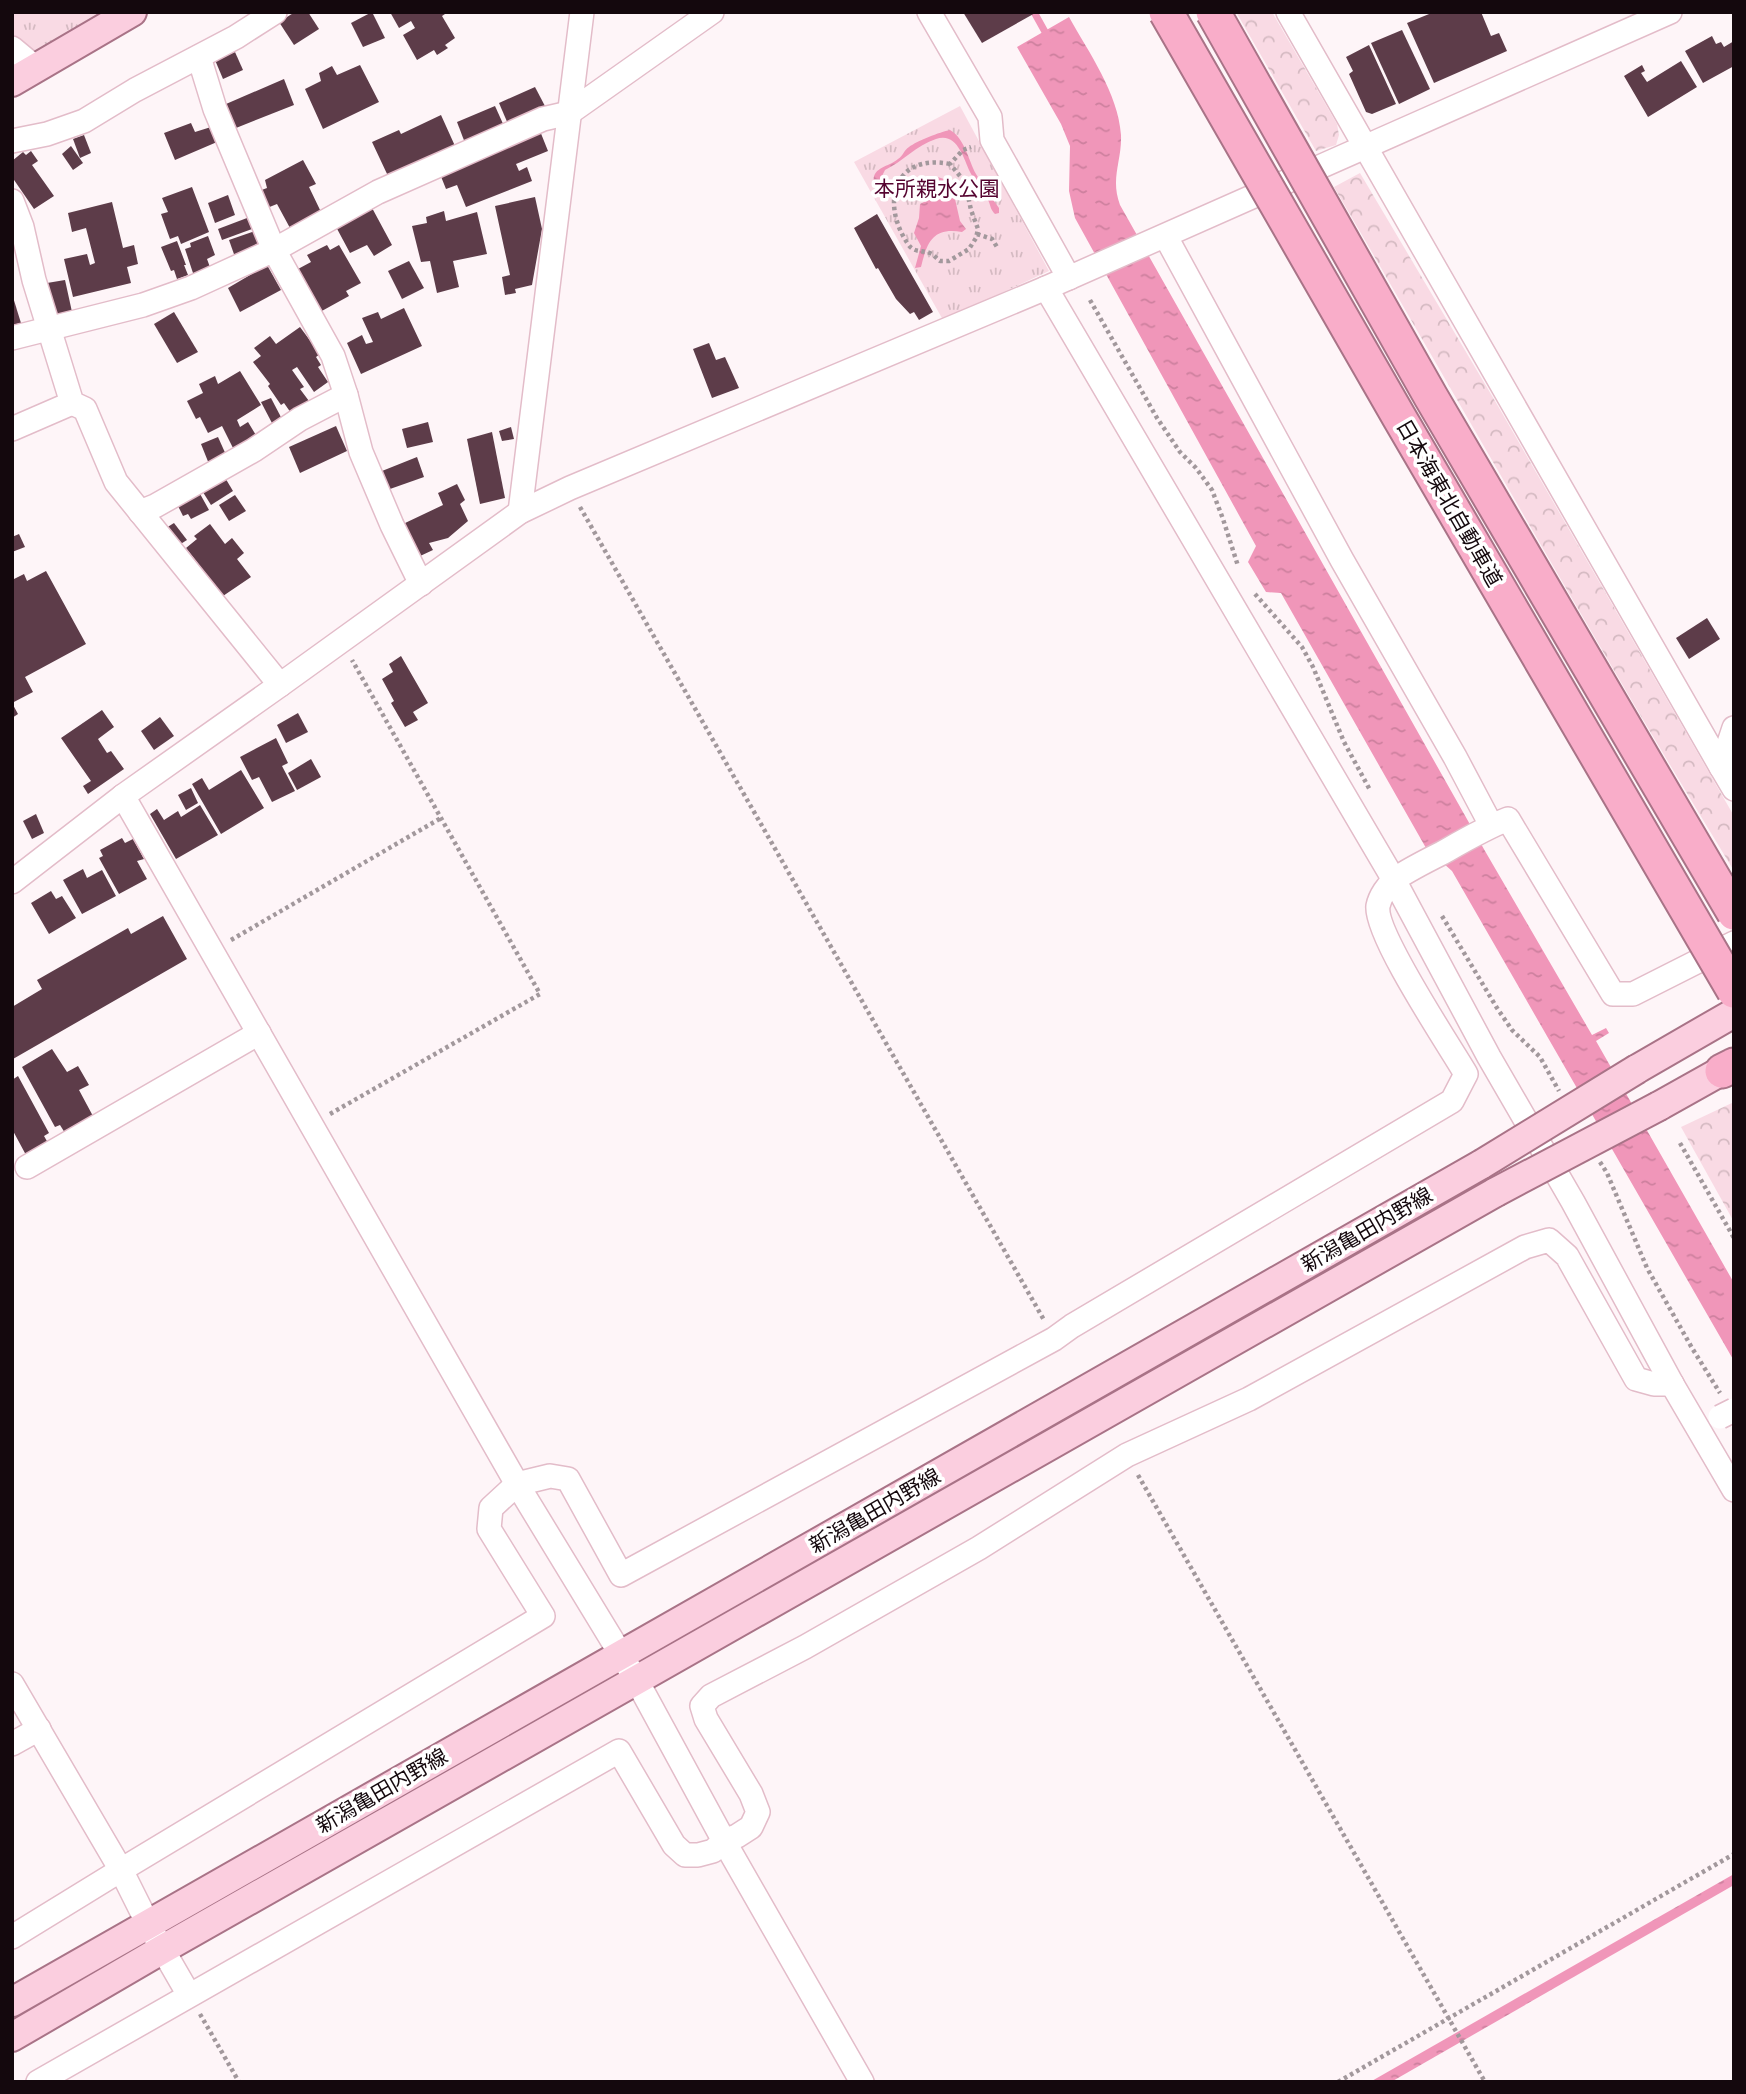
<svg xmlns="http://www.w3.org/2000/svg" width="1746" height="2094" font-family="Commissioner,'Noto Sans JP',sans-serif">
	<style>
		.grass { fill: url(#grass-tufts) }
		.forest { fill: url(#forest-crowns) }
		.water { fill: url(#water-ripples) }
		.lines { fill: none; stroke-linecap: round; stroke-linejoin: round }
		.stream { stroke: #f096b9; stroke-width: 7 }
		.building { fill: #5d3c49 }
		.minor-casing { stroke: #e3bcc9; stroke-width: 26 }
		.major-casing { stroke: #a97387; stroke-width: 32 }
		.highway-casing { stroke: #a97387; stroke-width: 37 }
		.path { stroke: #a2989c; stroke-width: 4.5; stroke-dasharray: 3.5 3.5; stroke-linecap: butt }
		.minor { stroke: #fff; stroke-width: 23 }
		.major { stroke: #fbcedf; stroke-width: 28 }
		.highway { stroke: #f9adc9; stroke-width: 33 }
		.minor-bridge-casing { stroke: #e3bcc9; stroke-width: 26; stroke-linecap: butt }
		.major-bridge-casing { stroke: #a97387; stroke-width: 32; stroke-linecap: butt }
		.highway-bridge-casing { stroke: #a97387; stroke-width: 37; stroke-linecap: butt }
		.minor-bridge { stroke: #fff; stroke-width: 23 }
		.major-bridge { stroke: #fbcedf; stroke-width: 28 }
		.highway-bridge { stroke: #f9adc9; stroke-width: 33 }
		.labels { text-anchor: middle; stroke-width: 7; stroke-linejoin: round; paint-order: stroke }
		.park-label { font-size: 21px; fill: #550430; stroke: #fff }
		.street-label { font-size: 21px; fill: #14080d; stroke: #fff }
	</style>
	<defs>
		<pattern id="grass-tufts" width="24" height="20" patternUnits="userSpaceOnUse" patternTransform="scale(1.75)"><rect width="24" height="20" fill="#f9dae4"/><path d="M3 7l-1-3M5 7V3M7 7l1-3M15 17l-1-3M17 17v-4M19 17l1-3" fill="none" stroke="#d5bac2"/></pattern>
		<pattern id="forest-crowns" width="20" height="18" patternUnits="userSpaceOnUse" patternTransform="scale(1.75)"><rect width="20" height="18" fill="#f9dae4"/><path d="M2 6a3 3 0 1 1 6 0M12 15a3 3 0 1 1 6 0" fill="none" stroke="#d5bac2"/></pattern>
		<pattern id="water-ripples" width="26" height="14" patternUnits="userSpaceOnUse" patternTransform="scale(1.75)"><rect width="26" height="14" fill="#f096b9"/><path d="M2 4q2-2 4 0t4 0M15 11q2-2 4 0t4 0" fill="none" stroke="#cd809e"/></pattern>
	</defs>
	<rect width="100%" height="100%" fill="#fef5f8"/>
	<g class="grass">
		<polygon points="12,12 109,12 12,71"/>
		<polygon points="960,106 1049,271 943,320 854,162"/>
	</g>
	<g class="forest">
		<polygon points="1236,12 1272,12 1337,124 1339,135 1336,145 1316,151"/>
		<path d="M1360,173L1498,406L1734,816V871C1596,645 1467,415 1334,187Z"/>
		<polygon points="1734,1102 1734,1222 1681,1127"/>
	</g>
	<g class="water">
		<path d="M1069,17C1089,53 1118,93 1121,135C1122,161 1110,178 1120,205L1485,851L1592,1035L1606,1028L1609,1033L1596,1041L1734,1283V1361L1452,871L1426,848L1281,593L1266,592L1248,562L1256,546L1075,218L1069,191L1070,146L1061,124L1017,47Z"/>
		<path d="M950,130C965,139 968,159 976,174C983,186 991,197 999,208V213L995,214C990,209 991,206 988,200C984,190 975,182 970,172C963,157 957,132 936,139C917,145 902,162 885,170L880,180L882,185L906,190C916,178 929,173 944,179C946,189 946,193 955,199L960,221L966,229L962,232C933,227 927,242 921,267L915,268L921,246L914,233L919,218L920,204L926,201L927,191H938L942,188L941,182C919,173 918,191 906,193C901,194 895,191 889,190C882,189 879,189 874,184C871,167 887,168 898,159C903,156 904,150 909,147C917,141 940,132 950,130Z"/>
		<polygon points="1734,1874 1734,1885 1391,2082 1370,2082"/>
	</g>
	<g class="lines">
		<polyline class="stream" points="1034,12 1049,39"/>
	</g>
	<g class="building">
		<polygon points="295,12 308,12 319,29 294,45 279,22"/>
		<polygon points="372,12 385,38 363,47 351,23"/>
		<polygon points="390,12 448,12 442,16 455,38 445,45 448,48 437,55 434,50 417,60 403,35 415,28 411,21 399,28"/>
		<polygon points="963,12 1037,12 982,43"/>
		<polygon points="1434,12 1481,12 1491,36 1499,33 1507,51 1434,83 1407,23"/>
		<polygon points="1402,30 1430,89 1399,104 1371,43"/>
		<polygon points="1712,36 1716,44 1721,42 1724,47 1734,41 1734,66 1703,83 1685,51"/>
		<polygon points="1369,45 1396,104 1372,114 1366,112 1349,74 1353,71 1346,57"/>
		<polygon points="235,52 243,70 223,79 215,60"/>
		<polygon points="1681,61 1697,87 1648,117 1624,76 1642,65 1645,71 1641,73 1647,82"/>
		<polygon points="360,65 379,102 323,129 305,89 321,81 319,73 332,66 337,75"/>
		<polygon points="284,79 294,105 236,128 226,104"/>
		<polygon points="535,87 546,108 508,124 499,103"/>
		<polygon points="495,106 504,126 465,143 457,122"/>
		<polygon points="441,115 455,146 388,176 372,142 399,130 401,134"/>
		<polygon points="191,123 195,132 211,127 217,142 175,160 164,133"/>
		<polygon points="540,131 548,151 516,164 519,171 527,167 532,181 466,207 457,185 446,189 440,174"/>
		<polygon points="84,135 91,153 80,158 73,139"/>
		<polygon points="71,146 83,163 73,170 62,154"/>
		<polygon points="31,151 38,161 32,165 54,196 34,209 12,177 12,161 23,152 26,155"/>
		<polygon points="303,160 316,184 309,187 321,212 290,228 277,204 267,208 259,191 267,188 265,180"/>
		<polygon points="192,187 209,232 181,244 178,236 170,239 161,214 168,212 162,198"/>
		<polygon points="228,195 235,215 215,223 208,203"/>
		<polygon points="535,197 542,229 532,285 515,289 516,293 505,295 502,277 510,275 495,206"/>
		<polygon points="112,202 123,248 134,245 138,264 127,267 131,283 73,297 64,259 87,254 90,265 95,263 86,228 72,232 68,213"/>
		<polygon points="371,206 392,245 374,256 367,245 350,253 335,225"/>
		<polygon points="444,211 446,221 477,212 487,254 453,261 459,287 437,293 430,261 421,262 412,226 427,223 426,217"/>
		<polygon points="877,214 933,312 919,320 914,312 910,314 896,299 878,268 876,269 854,228"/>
		<polygon points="247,218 252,229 222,240 218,229"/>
		<polygon points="255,231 262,248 235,257 229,240"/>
		<polygon points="208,236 215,255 207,259 211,270 194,276 185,249 191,247 190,243"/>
		<polygon points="177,241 186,265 184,265 188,275 177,279 174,270 171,271 161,247"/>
		<polygon points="327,245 330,250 339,245 361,283 346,291 349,296 320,312 313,301 315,299 298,269 311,262 307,255"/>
		<polygon points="409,261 424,288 402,299 388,271"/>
		<polygon points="267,265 281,290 240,312 228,288"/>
		<polygon points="65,280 72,312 55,316 47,283"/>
		<polygon points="12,294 21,323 12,325"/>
		<polygon points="404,308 422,346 361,374 347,343 362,335 366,344 373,342 362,318 378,312 381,319"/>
		<polygon points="174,312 198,352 177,363 154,324"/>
		<polygon points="300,327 320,354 316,357 321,365 318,367 328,382 314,392 297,367 292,370 304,387 300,389 309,401 291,413 284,403 281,405 268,386 270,384 253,362 261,356 254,348 270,336 276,344"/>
		<polygon points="709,343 716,360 725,357 739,388 712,398 693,349"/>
		<polygon points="240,371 261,405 237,420 240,427 248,422 257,437 234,450 222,426 208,433 200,417 196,419 187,401 203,393 199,384 215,376 218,384"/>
		<polygon points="271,398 283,421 273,425 261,402"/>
		<polygon points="428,422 433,442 407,448 402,429"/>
		<polygon points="336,426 347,451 300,473 289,447"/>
		<polygon points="511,427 514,439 502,441 499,431"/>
		<polygon points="492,432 505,498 480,504 467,439"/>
		<polygon points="218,437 227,457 209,464 201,444"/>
		<polygon points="417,457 424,477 390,489 382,471"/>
		<polygon points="224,476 233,491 211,505 201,489"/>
		<polygon points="457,484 465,500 460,504 468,521 448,538 429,543 433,550 418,557 403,524 443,505 438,493"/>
		<polygon points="199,492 209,510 191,519 188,514 183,516 177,504"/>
		<polygon points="235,495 246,511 229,521 219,505"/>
		<polygon points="174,523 187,540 179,545 166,528"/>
		<polygon points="210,524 225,544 232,538 244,553 237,559 251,577 223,596 186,548 197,539 194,536"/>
		<polygon points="19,534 25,547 12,552 12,537"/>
		<polygon points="46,571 86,644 25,677 33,692 12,703 18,714 12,718 12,580 24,574 27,581"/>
		<polygon points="1707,618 1720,639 1689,659 1676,638"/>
		<polygon points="401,656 428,703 413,712 418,720 405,727 391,703 394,701 382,679 393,672 389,664"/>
		<polygon points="102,710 114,727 98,739 107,753 111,751 124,769 88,794 83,786 91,781 61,738"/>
		<polygon points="298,713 308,732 286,743 277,725"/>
		<polygon points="160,717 174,736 154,750 141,731"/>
		<polygon points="276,738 288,763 282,766 295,791 272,802 259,777 252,780 240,757"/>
		<polygon points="311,759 321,777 297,790 288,773"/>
		<polygon points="241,770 264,808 221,834 192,784 202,778 209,790"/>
		<polygon points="191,788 198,803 186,810 178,795"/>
		<polygon points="200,805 218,835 176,859 150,814 157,809 164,820 178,811 181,817"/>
		<polygon points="36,814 44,833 32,839 23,821"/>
		<polygon points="122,838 125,843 133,839 144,859 137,861 147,879 119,894 99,858 103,856 100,850"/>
		<polygon points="83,869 87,878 102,870 116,896 82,914 63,880"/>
		<polygon points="51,891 56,899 62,896 76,918 49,934 31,903"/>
		<polygon points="163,916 187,959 13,1059 12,1007 42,989 37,980 128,928 131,934"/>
		<polygon points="52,1049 67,1072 78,1066 89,1085 79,1090 94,1118 65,1133 60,1125 55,1127 22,1067"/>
		<polygon points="18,1076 49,1133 44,1136 48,1143 26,1155 12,1129 12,1080"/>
	</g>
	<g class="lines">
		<defs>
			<g id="minor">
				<polyline points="929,12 990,117 992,140 1069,278"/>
				<polyline points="1288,12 1721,767"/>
				<polyline points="12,48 36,68"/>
				<polyline points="199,57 215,109 274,250 333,356 346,395 361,452 392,525 421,584"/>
				<polyline points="12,141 47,134 84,121 135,90 236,37 275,12"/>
				<polyline points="12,201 22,227 34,280 72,403 85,409 116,482 280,685"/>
				<polyline points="1166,237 1342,560 1455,757 1491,825"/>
				<polyline points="1046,288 1394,880 1489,1057 1573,1202 1672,1384 1734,1490"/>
				<polyline points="12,338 143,305 191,288 274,250 378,192 543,119 569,113 712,12"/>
				<polyline points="12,429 72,403"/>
				<polyline points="140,512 155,506 254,450 300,419 346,395"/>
				<polyline points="520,512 582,12"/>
				<polyline points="1734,728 1721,767 1734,789"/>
				<polyline points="123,796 517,1484 637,1681 724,1841 862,2082"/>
				<polyline points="12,882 123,796 280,685 520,512 570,488 1046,288 1670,12"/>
				<polyline points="27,1167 259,1033"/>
				<polyline points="12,1684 121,1870 148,1924 189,1995"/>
				<polyline points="12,1744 39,1729"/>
				<path d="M12,1937L121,1870L543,1616L489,1529L491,1508L517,1484L550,1476L568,1479L621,1575L1054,1339L1072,1326L1452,1101L1466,1074C1449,1045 1374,933 1378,906C1380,896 1388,885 1395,879C1410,869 1426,861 1442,853C1463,841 1485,828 1508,819L1613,994H1633L1734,943"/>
				<polyline points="38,2082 619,1751 674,1845 685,1855 698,1855 713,1851 724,1841 737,1836 751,1827 758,1812 751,1794 706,1719 702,1706 711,1696 805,1647 979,1548 1127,1455 1249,1399 1525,1247 1549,1240 1567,1256 1636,1379 1654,1384 1672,1384"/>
			</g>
			<g id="major">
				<polyline points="12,82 132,12"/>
				<polyline points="1637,1069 1734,1013"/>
				<polyline points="1659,1106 1734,1064"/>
				<polyline points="12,2002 1482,1164"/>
				<polyline points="12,2037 163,1949 1496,1192"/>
			</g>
			<polyline id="highway" points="1722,1071 1734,1065"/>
		</defs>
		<use href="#minor" class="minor-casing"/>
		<use href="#major" class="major-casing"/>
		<use href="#highway" class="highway-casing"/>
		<g class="path">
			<path d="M950,164C894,153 880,203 908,244C914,254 923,249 932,254C935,256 937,259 940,261H949L969,249L976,238L978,229L971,210L965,182L950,164L963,150L971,147"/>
			<polyline points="977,234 992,239 997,247"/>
			<polyline points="1090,300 1157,418 1180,452 1196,468 1212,490 1223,519 1238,566"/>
			<polyline points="580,507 1044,1320"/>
			<polyline points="1255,594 1302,647 1313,667 1344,742 1370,790"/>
			<polyline points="1442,916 1497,1008 1512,1030 1540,1057 1559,1091"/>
			<polyline points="231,940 441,818"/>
			<polyline points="330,1114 540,994 352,660"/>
			<polyline points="1680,1143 1734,1238"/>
			<polyline points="1600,1162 1607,1173 1647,1268 1692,1348 1720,1393"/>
			<polyline points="1138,1475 1485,2082"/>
			<polyline points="200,2014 239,2082"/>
			<polyline points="1338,2082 1734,1854"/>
		</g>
		<use href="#minor" class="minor"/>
		<use href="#major" class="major"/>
		<use href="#highway" class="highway"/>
		<defs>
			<polyline id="minor-bridge" points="1720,1417 1734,1410"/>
			<g id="major-bridge">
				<polyline points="1482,1164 1637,1069"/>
				<polyline points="1496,1192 1659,1106"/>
			</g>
			<g id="highway-bridge">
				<polyline points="1166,12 1399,417 1734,991"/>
				<polyline points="1213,12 1431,397 1734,913"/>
			</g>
		</defs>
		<use href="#minor-bridge" class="minor-bridge-casing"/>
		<use href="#major-bridge" class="major-bridge-casing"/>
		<use href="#highway-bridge" class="highway-bridge-casing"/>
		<use href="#minor-bridge" class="minor-bridge"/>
		<use href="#major-bridge" class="major-bridge"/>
		<use href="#highway-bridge" class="highway-bridge"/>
	</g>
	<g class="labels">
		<g class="park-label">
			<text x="937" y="196">本所親水公園</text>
		</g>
		<g class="street-label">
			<text transform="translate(1449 503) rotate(60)" y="7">日本海東北自動車道</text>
			<text transform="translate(1367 1230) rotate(-30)" y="7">新潟亀田内野線</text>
			<text transform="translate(875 1511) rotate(-30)" y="7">新潟亀田内野線</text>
			<text transform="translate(382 1791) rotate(-30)" y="7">新潟亀田内野線</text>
		</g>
	</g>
	<rect width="1746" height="2094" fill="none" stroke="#14080d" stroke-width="28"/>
</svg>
